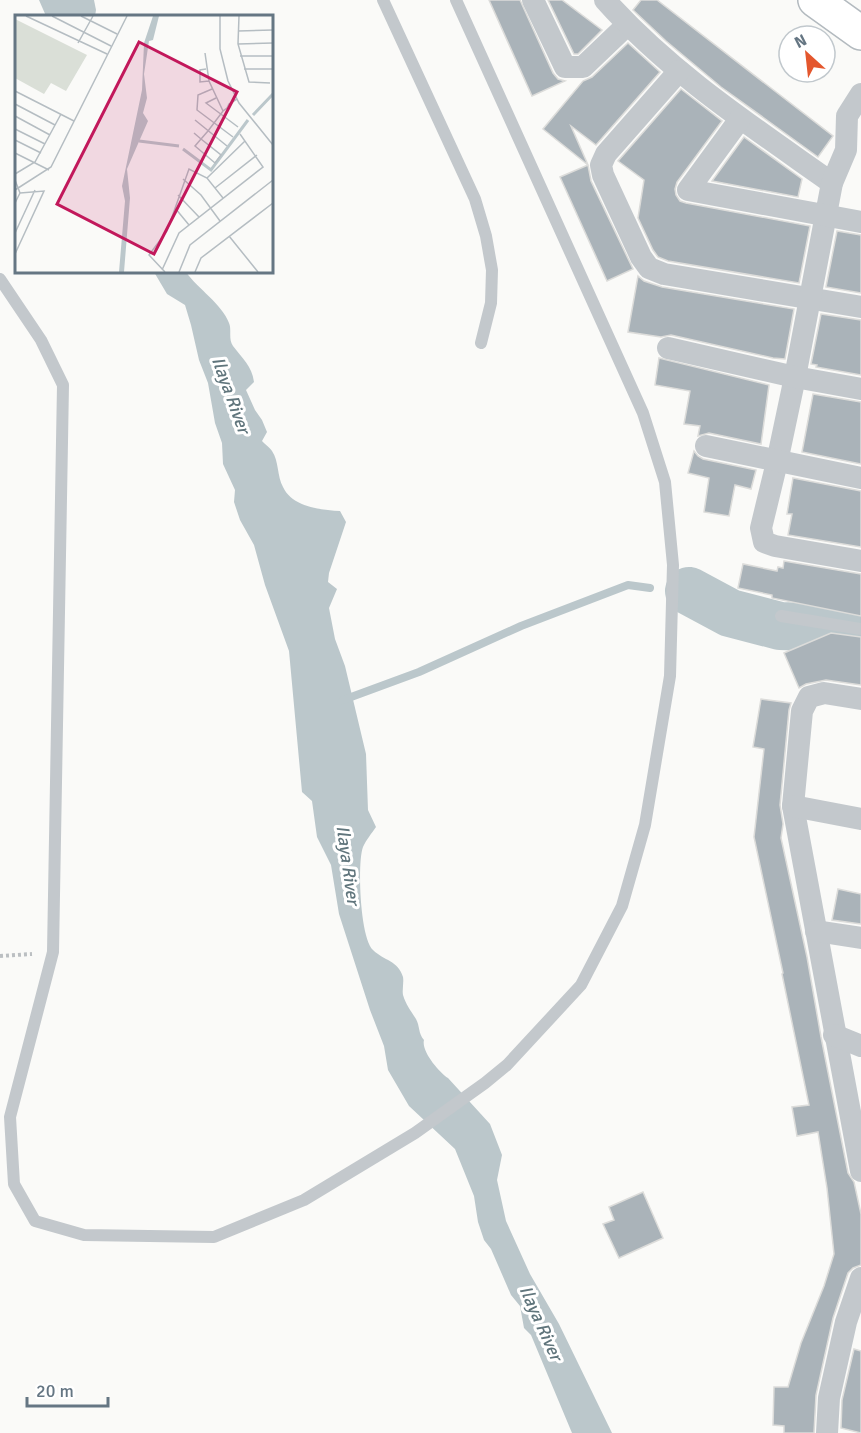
<svg xmlns="http://www.w3.org/2000/svg" width="861" height="1433" font-family="Signika,sans-serif">
	<style>
		.water { fill: #bbc7cb }
		.lines { fill: none; stroke-linecap: round; stroke-linejoin: round }
		.stream { stroke: #bbc7cb; stroke-width: 8 }
		.river { stroke: #bbc7cb; stroke-width: 48 }
		.building { fill: #aab3b9; stroke: #dcdcda; stroke-width: 1.5 }
		.secondary-casing { stroke: #b3babf; stroke-width: 36 }
		.path { stroke: #bbbfc2; stroke-width: 4; stroke-dasharray: 3 3; stroke-linecap: butt }
		.lane { stroke: #c3c8cc; stroke-width: 12 }
		.street { stroke: #c3c8cc; stroke-width: 22 }
		.secondary { stroke: #fff; stroke-width: 33 }
		.labels { text-anchor: middle; stroke-width: 6; stroke-linejoin: round; paint-order: stroke }
		.water-label { font-size: 18px; font-style: italic; fill: #60757c; stroke: #fff }
		.inset-river { fill: none; stroke: #bbc7cb; stroke-width: 3 }
		.inset-road { fill: none; stroke: #b5bdc2; stroke-width: 1.5 }
		.view { fill: #c2185b; fill-opacity: 0.15; stroke: #c2185b; stroke-width: 3 }
		.inset-edge { fill: none; stroke: #657683; stroke-width: 3 }
	</style>
	<rect width="100%" height="100%" fill="#fafaf8"/>
	<g class="water">
		<polygon points="39,0 94,0 96,10 95,16 46,16"/>
		<path d="M154,272H186C198,289 222,304 229,323C232,330 228,339 233,346C242,358 252,366 254,382L246,390L255,410L262,420L267,432L262,441C265,444 270,448 272,451C279,461 277,476 283,487C292,507 321,510 340,511L346,522L329,573L328,582L337,589L329,608L335,639L345,666L366,754L368,810L376,827C372,833 366,840 363,847C357,863 360,938 373,950C384,961 398,960 403,977C404,983 402,989 403,995C406,1005 411,1011 416,1019C420,1026 418,1033 424,1040C421,1051 439,1072 448,1078L490,1124L502,1155L497,1180L506,1221L530,1274L559,1324L612,1433H572L531,1335L524,1328L520,1306L511,1295L491,1249L484,1240L478,1222L474,1196L455,1149L409,1106L388,1070L384,1046L370,1010L339,914L331,865L317,837L312,801L302,792L289,651L265,585L254,545L240,520L234,502L235,490L223,464L222,443L215,423L208,383L199,360L191,325L185,305L167,294Z"/>
	</g>
	<g class="lines">
		<polyline class="stream" points="343,700 419,672 521,626 628,585 650,588"/>
		<polyline class="river" points="689,591 730,613 780,626 809,627 861,635"/>
	</g>
	<g class="building">
		<polygon points="489,0 520,0 553,73 558,79 565,81 532,96"/>
		<polygon points="548,0 562,0 602,30 578,54 574,54"/>
		<polygon points="641,0 657,0 833,136 818,157 721,87 666,41 633,10"/>
		<polygon points="628,43 660,72 596,145 571,126 588,165 591,181 633,269 607,281 560,177 588,165 543,129 583,81 592,77"/>
		<polygon points="681,89 722,121 677,182 675,189 676,195 680,201 686,203 810,226 799,283 668,261 658,257 653,250 638,218 644,180 618,161"/>
		<polygon points="744,137 802,179 798,197 712,181"/>
		<polygon points="837,231 861,235 861,293 826,287"/>
		<polygon points="638,276 644,281 662,287 794,309 785,359 773,358 671,335 661,337 628,332"/>
		<polygon points="821,314 861,320 861,375 816,367 817,365 811,364"/>
		<polygon points="659,358 769,385 761,444 709,433 698,436 700,426 684,424 690,391 655,385"/>
		<polygon points="813,394 861,402 861,464 802,452"/>
		<polygon points="694,451 698,456 703,459 756,470 751,489 735,485 729,516 704,512 709,478 688,473"/>
		<polygon points="793,478 861,491 861,547 788,535 792,514 787,514"/>
		<polygon points="784,561 861,574 861,616 772,598 772,595 738,588 743,564 777,571 778,567 783,568"/>
		<polygon points="831,633 861,637 861,685 826,680 806,684 799,688 784,653"/>
		<polygon points="761,699 791,703 789,710 780,805 783,824 781,838 807,957 821,1037 848,1173 854,1182 861,1214 861,1265 853,1268 848,1273 833,1318 816,1395 814,1433 784,1433 784,1426 773,1425 774,1387 788,1387 801,1343 824,1286 834,1254 827,1188 818,1132 797,1136 792,1107 809,1105 782,974 783,973 754,837 764,749 753,747"/>
		<polygon points="838,889 861,894 861,924 832,920"/>
		<polygon points="643,1192 663,1238 619,1258 603,1224 614,1220 609,1207"/>
		<polygon points="854,1349 861,1351 861,1433 841,1428 842,1400"/>
	</g>
	<g class="lines">
		<defs>
			<polyline id="secondary" points="815,0 861,33"/>
		</defs>
		<use href="#secondary" class="secondary-casing"/>
		<polyline class="path" points="0,956 32,954"/>
		<g class="lane">
			<polyline points="383,0 475,199 486,236 492,270 491,303 481,343"/>
			<polyline points="0,279 41,340 63,385 53,952 10,1117 14,1184 35,1221 84,1235 214,1237 304,1200 415,1133 485,1083 507,1065 581,985 622,906 645,825 670,676 673,565 665,482 643,413 456,0"/>
			<polyline points="781,616 861,629"/>
		</g>
		<g class="street">
			<polyline points="533,0 565,67 583,67 627,25"/>
			<path d="M605,0C670,73 753,127 832,183"/>
			<polyline points="679,71 606,154 601,165 603,175 641,257 649,268 664,274 861,307"/>
			<polyline points="861,94 847,116 846,150 832,183 795,377 777,462 761,528 764,542 775,546 861,561"/>
			<polyline points="740,119 688,190 861,222"/>
			<polyline points="668,348 795,377 861,389"/>
			<polyline points="706,446 861,478"/>
			<polyline points="861,699 824,693 809,697 802,711 793,806 861,1171"/>
			<polyline points="793,806 861,819"/>
			<polyline points="816,931 861,938"/>
			<polyline points="834,1035 861,1046"/>
			<polyline points="827,1433 829,1398 846,1322 861,1278"/>
		</g>
		<use href="#secondary" class="secondary"/>
	</g>
	<g class="labels">
		<g class="water-label">
			<text transform="translate(231 395) rotate(70)" y="6">Ilaya River</text>
			<text transform="translate(348 865) rotate(82)" y="6">Ilaya River</text>
			<text transform="translate(541 1323) rotate(66)" y="6">Ilaya River</text>
		</g>
	</g>
	<g transform="translate(15 15)">
		<rect width="258" height="258" fill="#fafaf8"/>
		<path d="M0,4L72,40L51,76L36,68L29,79L0,63Z" fill="#dadfd7"/>
		<path d="M138,1H144L138,25L134,26L129,59L132,83L128,98L133,106L112,154L115,183L109,257H104L110,186L107,171L127,75L129,28Z" fill="#bbc7cb"/>
		<path class="inset-river" d="M238,100L258,79M124,126L164,131M168,134L196,155L233,105"/>
		<path class="inset-road" d="M11,1L92,39M37,1L96,31M66,1L102,19M205,1V34L213,66L224,88L258,130M224,1L223,29L234,67L255,68M223,16L258,15M63,28L78,1M223,29L258,28M190,38L194,66L208,96M225,41H258M191,54L185,55V67L194,66M229,54H258M197,74L183,80L182,95L218,122M0,76L59,106M201,83L191,88L223,112M0,89L40,110M0,101L35,120M180,105L212,131M0,114L30,129M179,118L186,124L206,140L200,148L180,131L186,124L193,116L208,96L212,93L214,89L222,84M0,125L26,138M0,138L34,155M0,159L20,147L46,99M192,163L230,126M168,164L186,180L205,206M0,165L5,178L0,188M200,173L242,140M0,175L36,152L112,1M163,180L184,202M160,193L174,210M0,218L20,175M214,221L243,257M0,239L29,176L5,178M147,255L164,218L248,152L225,119M150,257L134,240L152,216L174,154L192,163L208,183M164,257L175,230L258,165M180,257L186,243L258,188"/>
		<path class="view" d="M124,27L222,77L139,239L42,189Z"/>
		<rect width="258" height="258" class="inset-edge"/>
	</g>
	<g transform="translate(807 54) rotate(333)"><circle r="28" fill="#ffffff" stroke="#c1c8cd" stroke-width="1.5"/>
	<path d="M0-4.5L10 22L0 15L-10 22Z" fill="#e4572e"/>
	<text y="-9" font-size="16" font-weight="bold" text-anchor="middle" fill="#657683">N</text>
	</g>
	<path d="M27 1397v9h81v-9" fill="none" stroke="#657683" stroke-width="3"/>
	<text x="36" y="1397" font-size="18" fill="#657683" stroke="#ffffff" stroke-width="4.5" paint-order="stroke">20 m</text>
</svg>
